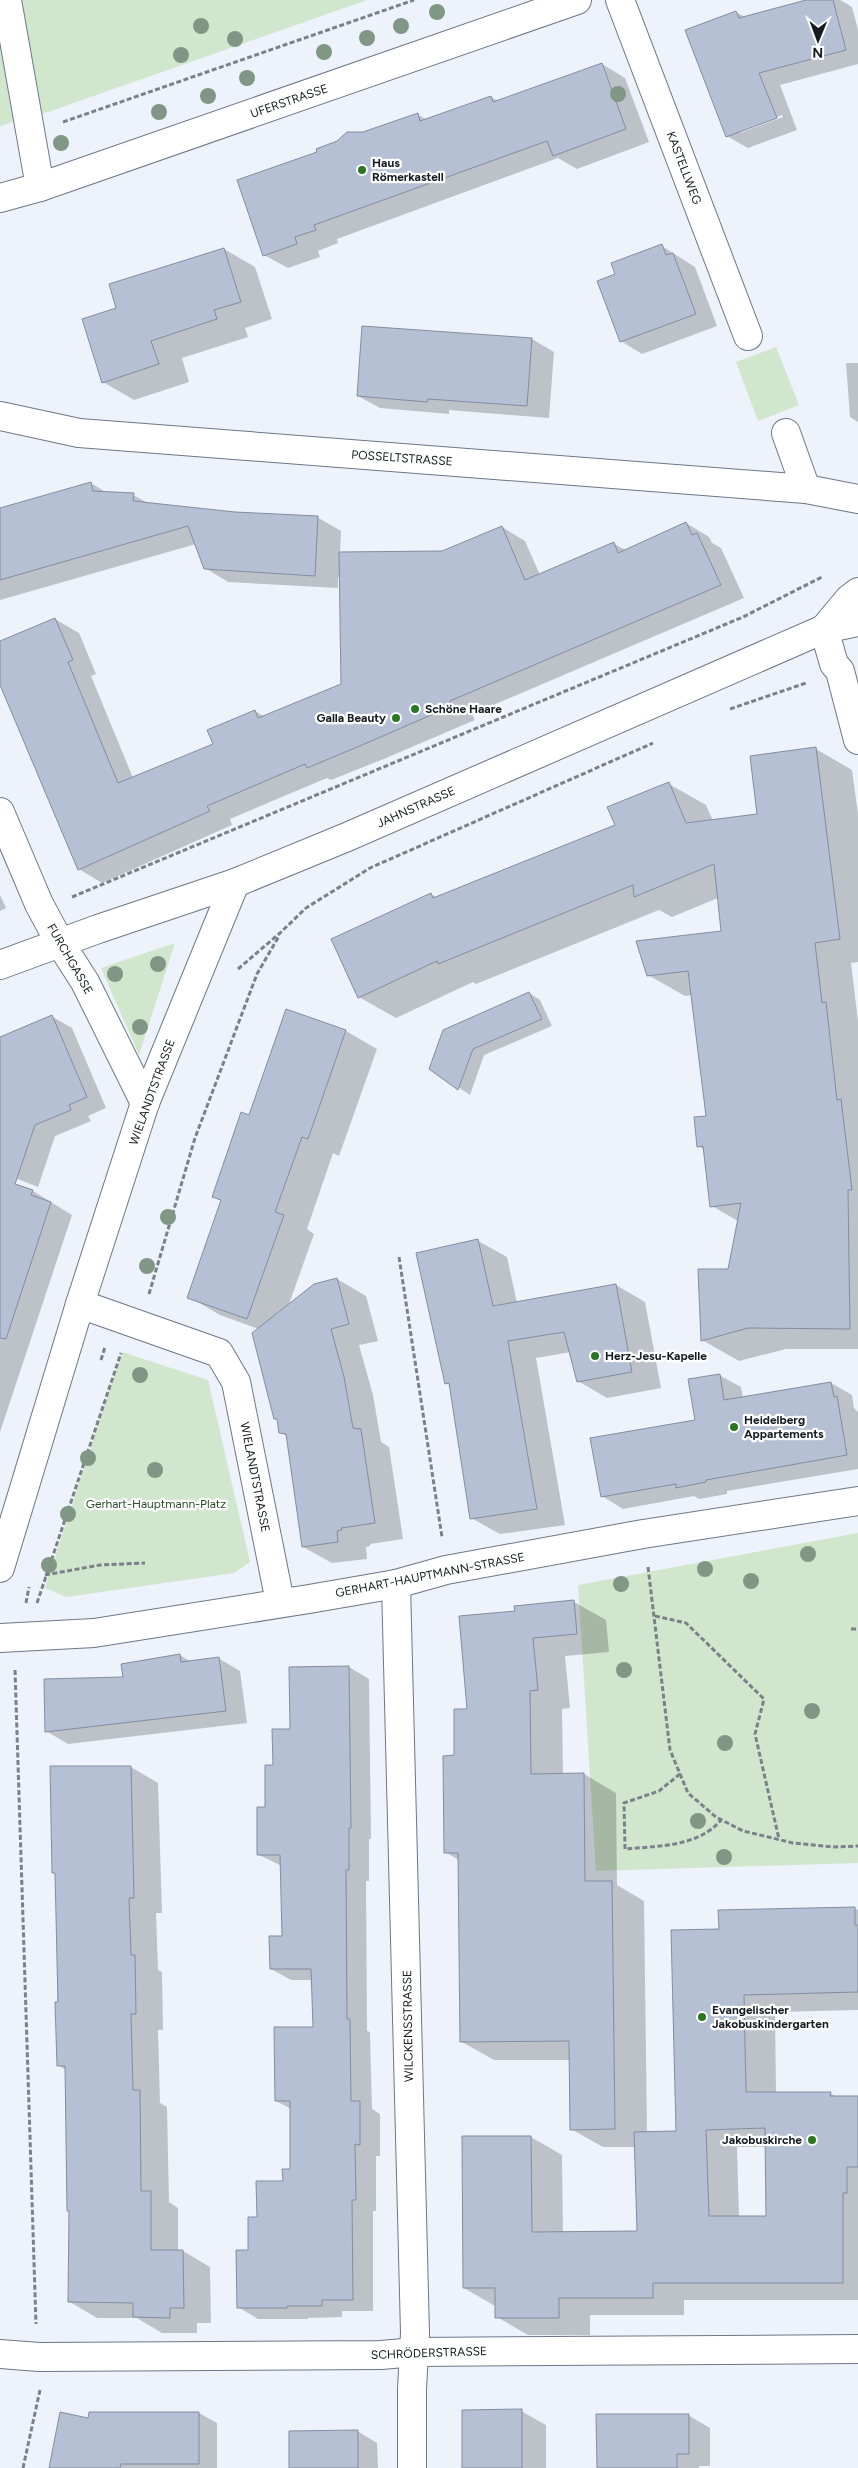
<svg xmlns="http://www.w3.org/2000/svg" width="858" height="2468" font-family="Figtree,sans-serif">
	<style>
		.green { fill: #d0e6cd }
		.shadow { fill: #0003; fill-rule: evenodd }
		.building { fill: #b5c0d5; stroke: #828da0; fill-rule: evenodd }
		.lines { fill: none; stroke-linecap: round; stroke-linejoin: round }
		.minor-casing { stroke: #6c7789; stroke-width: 30 }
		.path { stroke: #7c8088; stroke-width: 3; stroke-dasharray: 5 2.5; stroke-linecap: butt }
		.minor { stroke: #fff; stroke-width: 28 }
		.tree { fill: #819785 }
		.poi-dot { fill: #297821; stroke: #fff; stroke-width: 2 }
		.labels { text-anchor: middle; stroke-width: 4.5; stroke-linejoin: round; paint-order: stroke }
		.street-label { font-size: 12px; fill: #161a21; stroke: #fff }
		.poi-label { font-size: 12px; font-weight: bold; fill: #161a21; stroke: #fff; text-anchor: start }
		.park-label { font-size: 12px; fill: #284d24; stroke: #fff }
	</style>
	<rect width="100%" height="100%" fill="#edf2fb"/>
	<g class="green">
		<polygon points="0,0 367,0 48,112 0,126"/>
		<polygon points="776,347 799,405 758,421 736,362"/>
		<polygon points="175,943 139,1055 101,968"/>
		<polygon points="122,1352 208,1380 250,1562 234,1573 66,1597 45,1588"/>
		<polygon points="858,1533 858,1863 596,1871 578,1585"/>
	</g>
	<g class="shadow">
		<path d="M811,0H840L852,7L858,30V64L780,85L797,130L748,148L727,136L736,12L745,17ZM782,115L783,117L740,133V131Z"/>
		<polygon points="602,64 625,78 649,142 577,169 558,158 337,239 338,243 318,251 320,257 288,268 264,255 319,153 363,133 418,115 427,120 491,97 498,101"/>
		<polygon points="662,246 695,267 717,326 642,354 621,341 616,275"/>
		<polygon points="224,249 255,267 272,319 245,328 248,337 182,358 189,382 134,400 103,382 118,308"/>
		<polygon points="364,328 532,339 554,352 549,418 449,410 449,414 380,408 358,396"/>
		<polygon points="846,363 858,363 858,422 850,417"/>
		<polygon points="91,483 107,493 133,495 150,504 235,513 317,517 341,531 340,553 443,552 502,527 525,541 540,575 614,544 626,550 686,523 709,537 712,543 721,548 744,598 472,714 475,720 386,758 331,780 327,778 230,819 232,825 102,883 79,869 0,683 0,642 55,619 79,633 96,674 91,676 133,778 214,744 255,711 265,717 342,685 340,577 338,577 338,588 228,582 205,568 196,544 0,600 0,509"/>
		<polygon points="816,749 852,770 858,814 858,962 851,963 858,1021 858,1349 786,1349 739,1361 702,1340 729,1270 738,1221 712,1206 705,1150 698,1146 707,1117 692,995 685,996 648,975 722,932 718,898 672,917 659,910 476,984 473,982 396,1018 359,997 431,894 437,898 616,825 669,784 706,805 713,821 758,815"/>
		<polygon points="0,895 6,908 0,911"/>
		<polygon points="529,993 540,1000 552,1026 484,1055 470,1095 431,1069"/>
		<polygon points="51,1016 72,1028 106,1108 88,1116 91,1121 55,1136 38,1187 0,1172 0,1038"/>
		<polygon points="346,1031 377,1049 339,1156 333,1153 307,1229 314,1234 289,1304 337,1279 366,1296 378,1341 359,1345 373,1395 381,1442 389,1447 403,1539 370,1544 370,1546 366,1547 367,1559 332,1563 303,1547 288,1437 280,1432 278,1420 275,1418 259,1329 220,1315 189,1297 222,1201 213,1196 250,1117"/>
		<polygon points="0,1180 33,1191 72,1215 0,1432"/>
		<polygon points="478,1241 507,1257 517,1303 616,1285 645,1302 661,1388 607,1398 578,1381 571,1352 536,1358 565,1525 500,1534 471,1518 450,1385 446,1383"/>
		<polygon points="719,1375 741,1387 743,1398 831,1383 852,1395 854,1408 858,1412 858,1469 727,1491 727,1494 699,1499 694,1496 623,1509 602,1496 697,1421"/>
		<path d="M574,1602L606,1620L609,1652L565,1656L570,1708L562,1709L563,1775L584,1774L616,1793L617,1885L644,1901L647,2133L677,2132L720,1930L855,1908L858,1910V2010L775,2012L776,2093H830L838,2098L858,2097V2300H684V2315H590V2335H528L497,2317L495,2306L464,2288V2138L531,2137L562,2155L563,2233L638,2232L635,2147H603L571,2129L570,2060H494L462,2042L459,1860L445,1852L456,1757L468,1710L516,1613ZM737,2147H766L767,2218H739Z"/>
		<polygon points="180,1655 191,1662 218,1658 240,1671 247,1723 68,1744 46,1731 124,1678 144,1663 143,1660"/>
		<polygon points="349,1667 369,1679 371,1839 369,1839 369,1881 366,1881 367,2031 370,2032 372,2109 380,2114 380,2156 376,2156 376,2211 373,2211 373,2311 342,2311 342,2317 308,2318 308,2319 258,2319 238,2307 258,2219 292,2170 291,2109 276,2101 315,2028 313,1980 291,1980 271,1969 283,1937 282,1866 259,1855 274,1766 291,1731"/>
		<polygon points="131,1767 158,1783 162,1913 156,1913 158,1970 162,1972 163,2030 158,2030 160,2103 167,2107 169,2202 178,2208 178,2251 183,2251 210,2267 211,2323 197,2323 197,2333 162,2333 137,2318 97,2318 70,2302 71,2212 66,2070 58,2065 56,1874 53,1872"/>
		<polygon points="521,2411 546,2425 546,2468 463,2468"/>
		<polygon points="199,2413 217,2423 217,2468 51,2468 89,2419"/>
		<polygon points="688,2415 710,2428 710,2466 699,2466 699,2468 598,2468"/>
		<polygon points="357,2431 377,2443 378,2468 290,2468"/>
	</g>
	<g class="building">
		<polygon points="806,0 833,0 846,50 759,73 777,118 726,137 685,30 736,11 739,18"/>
		<polygon points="602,63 626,129 553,156 547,141 314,225 316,230 295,237 297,244 263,256 237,180 317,152 316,149 337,141 347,132 363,132 418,113 420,121 491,96 493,102"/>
		<polygon points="662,244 666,255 673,253 696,314 620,342 597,281 615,274 611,263"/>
		<polygon points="224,248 241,302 214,310 217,319 151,341 159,364 102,383 82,319 116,308 109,284"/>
		<polygon points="362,326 532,338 527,406 428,399 427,402 357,396"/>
		<polygon points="91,482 93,491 134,493 133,501 235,512 318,516 315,576 204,569 188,526 0,580 0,508"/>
		<polygon points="686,522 692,535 697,533 721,585 450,701 452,706 362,745 307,768 305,764 207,806 210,811 78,870 0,685 0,641 55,618 73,660 68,662 118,783 213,744 207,730 255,710 258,718 341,684 339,552 442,551 502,526 525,580 614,542 618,553"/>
		<polygon points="816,747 840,939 815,943 822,1003 826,1002 837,1100 841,1099 852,1190 848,1190 850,1329 748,1328 701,1341 698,1269 728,1269 741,1203 710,1207 703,1146 697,1147 694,1117 706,1116 688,971 647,976 636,941 721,931 714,864 634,897 633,885 438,964 437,961 358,998 331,939 431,893 433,898 615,825 607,807 669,782 686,823 757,814 750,756"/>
		<polygon points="529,992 542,1019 473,1049 458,1090 429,1069 443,1030"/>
		<polygon points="286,1009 346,1030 308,1139 302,1137 275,1212 284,1215 247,1319 187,1298 221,1200 212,1197 241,1112 249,1115"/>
		<polygon points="52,1015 87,1097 69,1105 71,1110 35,1125 15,1184 33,1190 31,1195 51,1202 6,1339 0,1338 0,1037"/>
		<polygon points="478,1239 493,1306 616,1284 632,1372 577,1382 564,1332 508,1341 537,1509 470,1519 449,1383 445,1384 416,1253"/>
		<polygon points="337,1278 349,1324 331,1329 344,1377 353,1428 361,1429 375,1523 341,1528 342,1530 337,1531 338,1542 302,1547 286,1434 279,1433 277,1419 274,1419 252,1333 314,1284"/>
		<polygon points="720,1374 724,1400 831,1382 834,1397 837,1396 847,1455 706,1480 706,1482 676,1488 676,1484 601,1497 590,1438 695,1420 688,1379"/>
		<polygon points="574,1600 577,1634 533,1638 538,1690 530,1691 531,1774 584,1773 585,1881 612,1881 615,2129 570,2130 569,2041 460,2042 458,1853 444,1853 443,1756 454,1755 454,1709 467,1709 459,1616 515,1611 514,1606"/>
		<polygon points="180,1654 181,1662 219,1657 226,1711 45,1732 44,1679 123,1677 121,1664"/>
		<polygon points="349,1666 351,1828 349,1828 349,1870 346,1870 347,2019 350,2019 351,2101 360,2101 360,2145 355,2144 356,2200 352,2200 353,2300 322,2300 322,2306 287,2306 287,2308 237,2308 236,2250 248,2250 248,2217 257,2217 256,2181 283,2181 282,2169 290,2169 290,2101 275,2101 274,2027 313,2027 311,1969 270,1969 269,1936 282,1936 280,1855 257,1855 257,1807 265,1807 265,1765 273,1765 272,1729 290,1729 289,1667"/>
		<polygon points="50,1766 131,1766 134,1898 129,1898 131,1955 135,1955 136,2014 131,2014 133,2090 140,2090 141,2191 151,2191 151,2250 183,2250 184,2308 170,2308 170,2318 133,2317 133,2303 68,2302 69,2211 67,2211 65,2066 57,2066 55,2002 58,2002 55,1873 52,1873"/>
		<path d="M855,1907V1925H858V1992L744,1995L746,2092H831L830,2096H858V2167H847V2193H843V2283H653V2298H559V2318H495V2288H463L462,2136H531L532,2232L637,2231L634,2132L676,2131L671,1930L719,1929L718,1910ZM765,2128L766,2216H709L706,2130Z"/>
		<polygon points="522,2409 522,2468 462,2468 462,2410"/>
		<polygon points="60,2412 88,2418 89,2412 199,2412 199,2464 121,2464 120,2468 49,2468"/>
		<polygon points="596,2414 689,2414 689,2454 677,2454 677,2468 597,2468"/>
		<polygon points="358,2430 358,2468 289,2468 289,2431"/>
	</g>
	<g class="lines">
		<defs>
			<g id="minor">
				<polyline points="7,0 40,187"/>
				<polyline points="620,0 748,336"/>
				<polyline points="0,198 40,187 577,0"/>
				<polyline points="0,416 79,433 806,489 858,499"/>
				<polyline points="786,433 806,489"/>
				<polyline points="824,629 834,664 840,671 858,740"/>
				<polyline points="824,629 849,599 858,592"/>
				<polyline points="0,812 39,904 60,943 85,982 145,1103"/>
				<polyline points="0,965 98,929 235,883 347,837 824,629 858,622"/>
				<polyline points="80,1304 219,1353 236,1382 280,1602"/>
				<polyline points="0,1568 80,1304 145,1103 235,883"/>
				<polyline points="396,1584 415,2333 412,2389 412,2468"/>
				<polyline points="0,1638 94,1633 309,1599 396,1584 446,1570 643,1534 858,1501"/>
				<polyline points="0,2354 39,2357 381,2355 415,2352 858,2349"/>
			</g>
		</defs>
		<use href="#minor" class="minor-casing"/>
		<g class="path">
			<polyline points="63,122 414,0"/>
			<polyline points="730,709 806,683"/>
			<polyline points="72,897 743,617 822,577"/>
			<polyline points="238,969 280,933 306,908 370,868 653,743"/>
			<polyline points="399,1257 442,1537"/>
			<polyline points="149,1294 195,1138 257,974 279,936"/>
			<polyline points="101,1360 105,1347"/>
			<polyline points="648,1567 670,1750 688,1793 716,1817 743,1831 793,1843 833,1847 858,1846"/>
			<polyline points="45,1575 100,1565 145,1563"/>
			<polyline points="26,1603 29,1587"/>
			<polyline points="37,1603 121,1353"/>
			<polyline points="655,1616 686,1623 764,1699 755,1734 779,1839"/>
			<polyline points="851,1629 858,1629"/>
			<polyline points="15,1670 36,2324"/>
			<path d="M680,1774L659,1791L624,1803L625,1849C658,1846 698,1847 721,1820"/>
			<polyline points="23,2468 40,2390"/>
		</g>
		<use href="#minor" class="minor"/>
	</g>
	<g class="tree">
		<circle cx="437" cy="12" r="8"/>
		<circle cx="201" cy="26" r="8"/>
		<circle cx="401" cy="26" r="8"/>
		<circle cx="367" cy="38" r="8"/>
		<circle cx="235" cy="39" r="8"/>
		<circle cx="324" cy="52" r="8"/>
		<circle cx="181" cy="55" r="8"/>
		<circle cx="247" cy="78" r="8"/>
		<circle cx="618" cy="94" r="8"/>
		<circle cx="208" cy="96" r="8"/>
		<circle cx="159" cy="112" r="8"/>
		<circle cx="61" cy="143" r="8"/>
		<circle cx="158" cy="964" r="8"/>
		<circle cx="115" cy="974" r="8"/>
		<circle cx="140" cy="1027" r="8"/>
		<circle cx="168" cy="1217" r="8"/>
		<circle cx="147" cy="1266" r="8"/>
		<circle cx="140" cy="1375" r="8"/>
		<circle cx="88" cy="1458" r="8"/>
		<circle cx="155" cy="1470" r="8"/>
		<circle cx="68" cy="1514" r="8"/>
		<circle cx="808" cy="1554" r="8"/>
		<circle cx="49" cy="1565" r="8"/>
		<circle cx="705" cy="1569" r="8"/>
		<circle cx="751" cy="1581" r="8"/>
		<circle cx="621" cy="1584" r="8"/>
		<circle cx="624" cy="1670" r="8"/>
		<circle cx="812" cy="1711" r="8"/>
		<circle cx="725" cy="1743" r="8"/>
		<circle cx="698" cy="1821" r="8"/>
		<circle cx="724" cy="1857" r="8"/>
	</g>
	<g class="poi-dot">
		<circle cx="362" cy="170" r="5"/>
		<circle cx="415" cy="709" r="5"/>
		<circle cx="396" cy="718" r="5"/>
		<circle cx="595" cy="1356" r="5"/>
		<circle cx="734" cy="1427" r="5"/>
		<circle cx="702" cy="2017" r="5"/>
		<circle cx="812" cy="2140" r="5"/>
	</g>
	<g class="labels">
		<g class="street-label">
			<text transform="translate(289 101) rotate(-19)" y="4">UFERSTRASSE</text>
			<text transform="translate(684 168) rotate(69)" y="4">KASTELLWEG</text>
			<text transform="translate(402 458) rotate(4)" y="4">POSSELTSTRASSE</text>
			<text transform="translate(416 807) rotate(-24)" y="4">JAHNSTRASSE</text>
			<text transform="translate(70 959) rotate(60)" y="4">FURCHGASSE</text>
			<text transform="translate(152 1092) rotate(-70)" y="4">WIELANDTSTRASSE</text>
			<text transform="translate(255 1477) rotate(79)" y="4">WIELANDTSTRASSE</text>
			<text transform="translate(430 1575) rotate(-11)" y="4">GERHART-HAUPTMANN-STRASSE</text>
			<text transform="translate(408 2026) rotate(-91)" y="4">WILCKENSSTRASSE</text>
			<text transform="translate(429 2353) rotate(-2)" y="4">SCHRÖDERSTRASSE</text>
		</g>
		<g class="poi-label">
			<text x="372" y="167">Haus<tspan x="372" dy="14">Römerkastell</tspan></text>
			<text x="425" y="713">Schöne Haare</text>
			<text x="386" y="722" text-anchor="end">Galla Beauty</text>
			<text x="605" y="1360">Herz-Jesu-Kapelle</text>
			<text x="744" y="1424">Heidelberg<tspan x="744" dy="14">Appartements</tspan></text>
			<text x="712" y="2014">Evangelischer<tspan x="712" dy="14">Jakobuskindergarten</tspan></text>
			<text x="802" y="2144" text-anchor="end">Jakobuskirche</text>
		</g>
		<g class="park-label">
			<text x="156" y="1508">Gerhart-Hauptmann-Platz</text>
		</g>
	</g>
	<g transform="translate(818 40) rotate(181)" stroke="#ffffff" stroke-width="4" paint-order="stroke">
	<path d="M0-4L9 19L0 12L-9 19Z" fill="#161a21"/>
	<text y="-8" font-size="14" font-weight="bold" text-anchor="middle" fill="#161a21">N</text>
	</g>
</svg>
